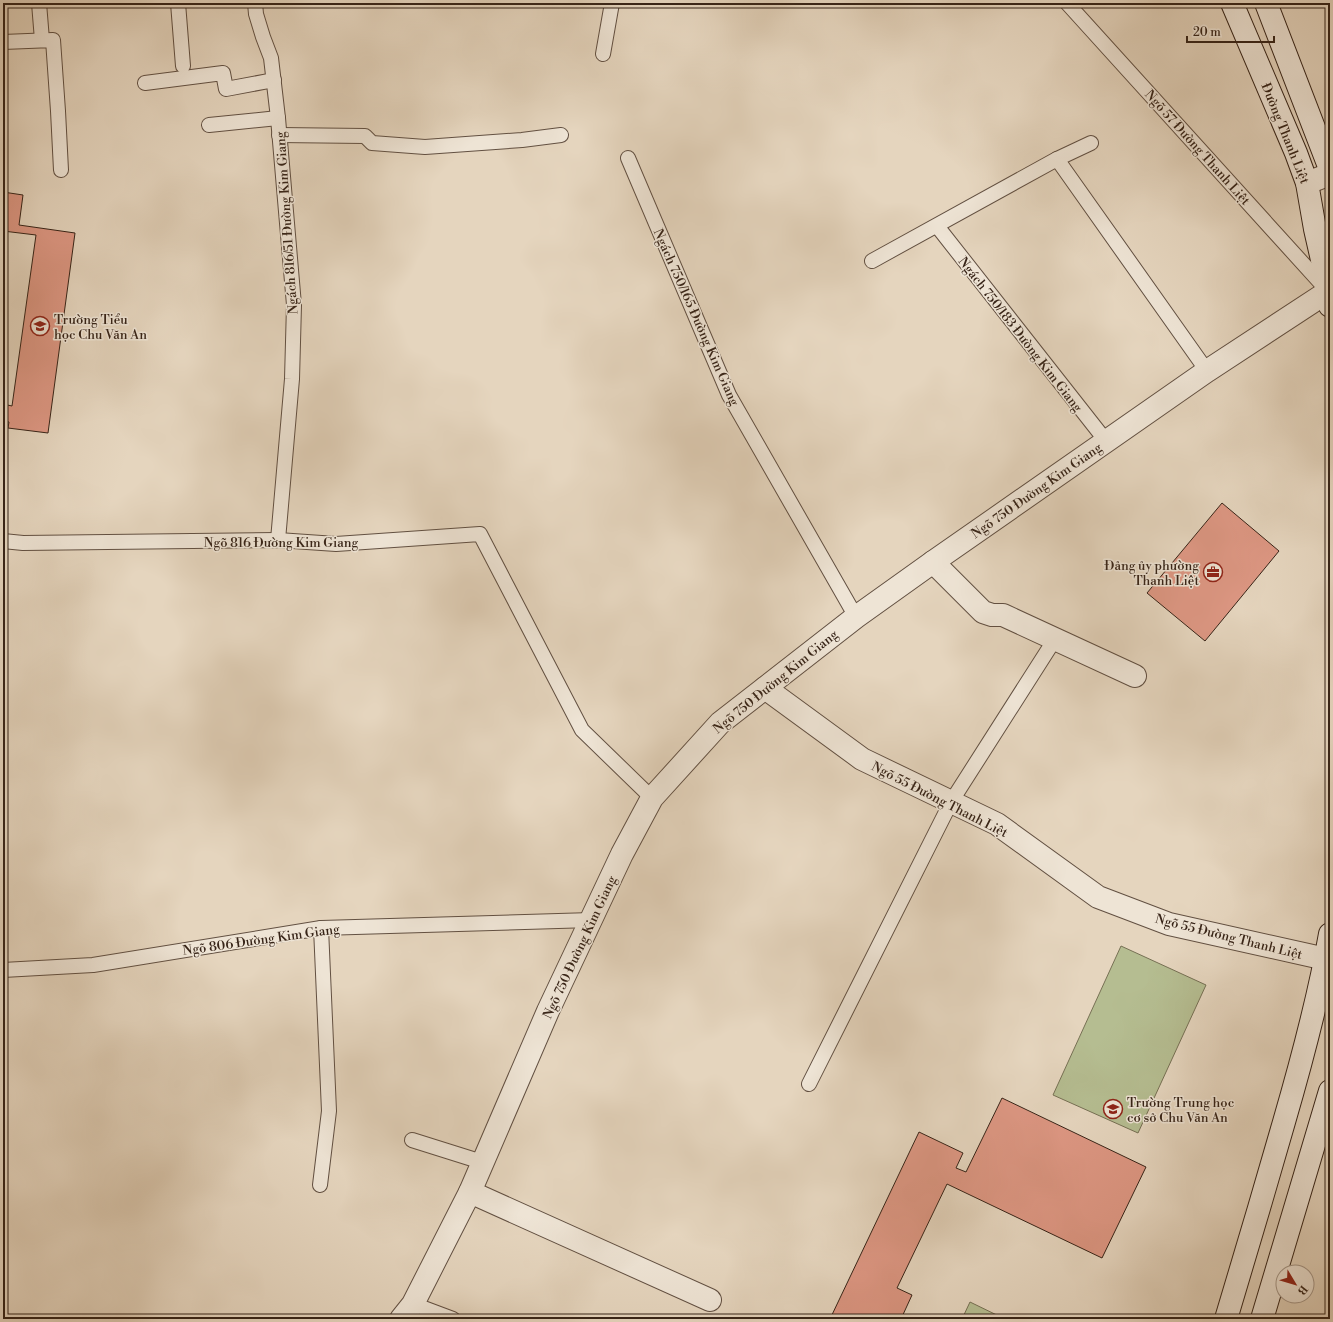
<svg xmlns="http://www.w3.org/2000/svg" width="1333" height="1322" font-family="'Libre Bodoni',serif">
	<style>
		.green { fill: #b5bd91; stroke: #767054 }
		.building { fill: #dd9783; stroke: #372418 }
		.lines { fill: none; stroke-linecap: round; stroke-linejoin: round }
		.lane-casing { stroke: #625042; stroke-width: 16 }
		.street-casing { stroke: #625042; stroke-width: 24 }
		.secondary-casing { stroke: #372418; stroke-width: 24 }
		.lane { stroke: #eee4d5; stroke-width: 14 }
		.street { stroke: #eee4d5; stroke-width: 22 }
		.secondary { stroke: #eee4d5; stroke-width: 22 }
		.labels { text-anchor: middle; stroke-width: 3; stroke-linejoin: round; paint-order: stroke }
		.street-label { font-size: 13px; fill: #372418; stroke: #eee4d5 }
		.poi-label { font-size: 13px; fill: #372418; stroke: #eee4d5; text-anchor: start }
	</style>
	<rect width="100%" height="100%" fill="#e5d5be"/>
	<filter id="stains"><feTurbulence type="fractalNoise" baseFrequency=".005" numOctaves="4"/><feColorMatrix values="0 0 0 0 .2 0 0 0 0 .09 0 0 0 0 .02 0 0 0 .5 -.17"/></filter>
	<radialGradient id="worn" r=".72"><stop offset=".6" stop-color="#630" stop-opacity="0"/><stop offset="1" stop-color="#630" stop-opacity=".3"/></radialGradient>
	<g class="green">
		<polygon points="1121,946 1206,985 1138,1133 1053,1095"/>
		<polygon points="970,1302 1005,1319 962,1319"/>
	</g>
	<g class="building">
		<polygon points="3,192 23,195 19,225 75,233 48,433 8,428 9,422 3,421 3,404 12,406 36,235 3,231"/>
		<polygon points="1222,503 1279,551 1205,641 1147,593"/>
		<polygon points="1002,1098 1146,1167 1102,1258 947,1184 897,1288 912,1295 901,1319 830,1319 919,1132 963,1153 956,1168 966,1172"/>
	</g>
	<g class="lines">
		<defs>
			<g id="lane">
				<polyline points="39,3 42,40"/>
				<polyline points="178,3 183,66"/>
				<polyline points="255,3 256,14 263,37 271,58 278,118 294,305 292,379 278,540"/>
				<polyline points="1067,3 1327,290"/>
				<polyline points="3,42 53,40 58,111 61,170"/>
				<polyline points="603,54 612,3"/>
				<polyline points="145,83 223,73 226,89 274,80"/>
				<polyline points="209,125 278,118"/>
				<polyline points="279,135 365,136 372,143 425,147 522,140 561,135"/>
				<polyline points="628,158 729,395 856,617"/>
				<polyline points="1057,159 1207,371"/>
				<polyline points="937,226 1106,441"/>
				<polyline points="872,261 1057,159 1091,143"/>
				<polyline points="3,541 23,543 278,540 336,544 480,534 582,730 652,798"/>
				<polyline points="3,970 93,965 321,928 592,920"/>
				<polyline points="809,1084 951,802 1055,639"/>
				<polyline points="412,1140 482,1162"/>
				<polyline points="320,1185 329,1111 321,928"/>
				<polyline points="413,1304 453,1319"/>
			</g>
			<g id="street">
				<polyline points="1307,183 1330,174"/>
				<polyline points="933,562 983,612 992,615 1003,615 1135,676"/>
				<polyline points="765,688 862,759 997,824 1098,897 1169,924 1326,959"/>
				<polyline points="470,1192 710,1300"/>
				<polyline points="401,1319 413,1304 470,1192 548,1011 622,854 652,798 720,723 856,617 933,562 1207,371 1329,291"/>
			</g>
			<g id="secondary">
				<polyline points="1232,3 1296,153 1307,183 1315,229 1329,291 1330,306"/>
				<polyline points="1266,3 1330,169"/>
				<path d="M1226,1319C1246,1253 1265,1188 1284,1122C1302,1060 1319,997 1330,934"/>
				<polyline points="1262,1319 1330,1091"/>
			</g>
		</defs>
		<use href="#lane" class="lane-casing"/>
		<use href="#street" class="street-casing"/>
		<use href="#secondary" class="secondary-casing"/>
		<use href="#lane" class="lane"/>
		<use href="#street" class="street"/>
		<use href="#secondary" class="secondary"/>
	</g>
	<defs>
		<symbol id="school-ring" viewBox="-11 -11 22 22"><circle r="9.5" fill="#eee4d5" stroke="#8f2418" stroke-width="1.5"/><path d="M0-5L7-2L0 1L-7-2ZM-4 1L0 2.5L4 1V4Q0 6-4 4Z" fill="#8f2418"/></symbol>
		<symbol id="office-ring" viewBox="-11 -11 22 22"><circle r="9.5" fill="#eee4d5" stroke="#8f2418" stroke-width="1.5"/><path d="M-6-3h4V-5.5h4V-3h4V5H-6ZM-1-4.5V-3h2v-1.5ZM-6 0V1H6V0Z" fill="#8f2418"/></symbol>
	</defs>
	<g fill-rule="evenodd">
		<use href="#school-ring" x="29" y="315" width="22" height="22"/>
		<use href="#office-ring" x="1202" y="561" width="22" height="22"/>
		<use href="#school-ring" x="1102" y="1098" width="22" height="22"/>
	</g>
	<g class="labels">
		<g class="street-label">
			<text transform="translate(1286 133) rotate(68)" y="5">Đường Thanh Liệt</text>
			<text transform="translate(1198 147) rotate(48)" y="5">Ngõ 57 Đường Thanh Liệt</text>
			<text transform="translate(286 223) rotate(-94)" y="5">Ngách 816/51 Đường Kim Giang</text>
			<text transform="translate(697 317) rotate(66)" y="5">Ngách 750/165 Đường Kim Giang</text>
			<text transform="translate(1021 334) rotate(52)" y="5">Ngách 750/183 Đường Kim Giang</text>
			<text transform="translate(1036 490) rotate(-35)" y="5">Ngõ 750 Đường Kim Giang</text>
			<text x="281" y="547">Ngõ 816 Đường Kim Giang</text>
			<text transform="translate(775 681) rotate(-39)" y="5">Ngõ 750 Đường Kim Giang</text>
			<text transform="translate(940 799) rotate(27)" y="5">Ngõ 55 Đường Thanh Liệt</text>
			<text transform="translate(1229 936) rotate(14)" y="5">Ngõ 55 Đường Thanh Liệt</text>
			<text transform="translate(261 939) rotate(-8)" y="5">Ngõ 806 Đường Kim Giang</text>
			<text transform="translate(579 947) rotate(-65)" y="5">Ngõ 750 Đường Kim Giang</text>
		</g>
		<g class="poi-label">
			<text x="54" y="324">Trường Tiểu<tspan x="54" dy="15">học Chu Văn An</tspan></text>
			<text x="1199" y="570" text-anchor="end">Đảng ủy phường<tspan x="1199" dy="15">Thanh Liệt</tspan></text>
			<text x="1127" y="1107">Trường Trung học<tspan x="1127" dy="15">cơ sở Chu Văn An</tspan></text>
		</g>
	</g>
	<rect width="1333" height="1322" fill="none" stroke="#e5d5be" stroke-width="16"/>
	<rect x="4" y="4" width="1325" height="1314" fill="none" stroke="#372418" stroke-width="2"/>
	<rect x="8" y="8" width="1317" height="1306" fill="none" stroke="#372418"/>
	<g transform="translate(1295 1284) rotate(128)"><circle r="19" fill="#eee4d5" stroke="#a59789"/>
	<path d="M0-3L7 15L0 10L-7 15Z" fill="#8f2418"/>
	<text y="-6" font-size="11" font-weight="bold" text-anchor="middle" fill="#372418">B</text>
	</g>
	<path d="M1187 36v6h87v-6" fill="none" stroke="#372418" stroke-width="2"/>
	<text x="1193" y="36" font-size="12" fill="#372418" stroke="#eee4d5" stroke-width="3" paint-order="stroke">20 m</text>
	<rect width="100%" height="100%" filter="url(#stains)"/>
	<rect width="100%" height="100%" fill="url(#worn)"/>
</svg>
